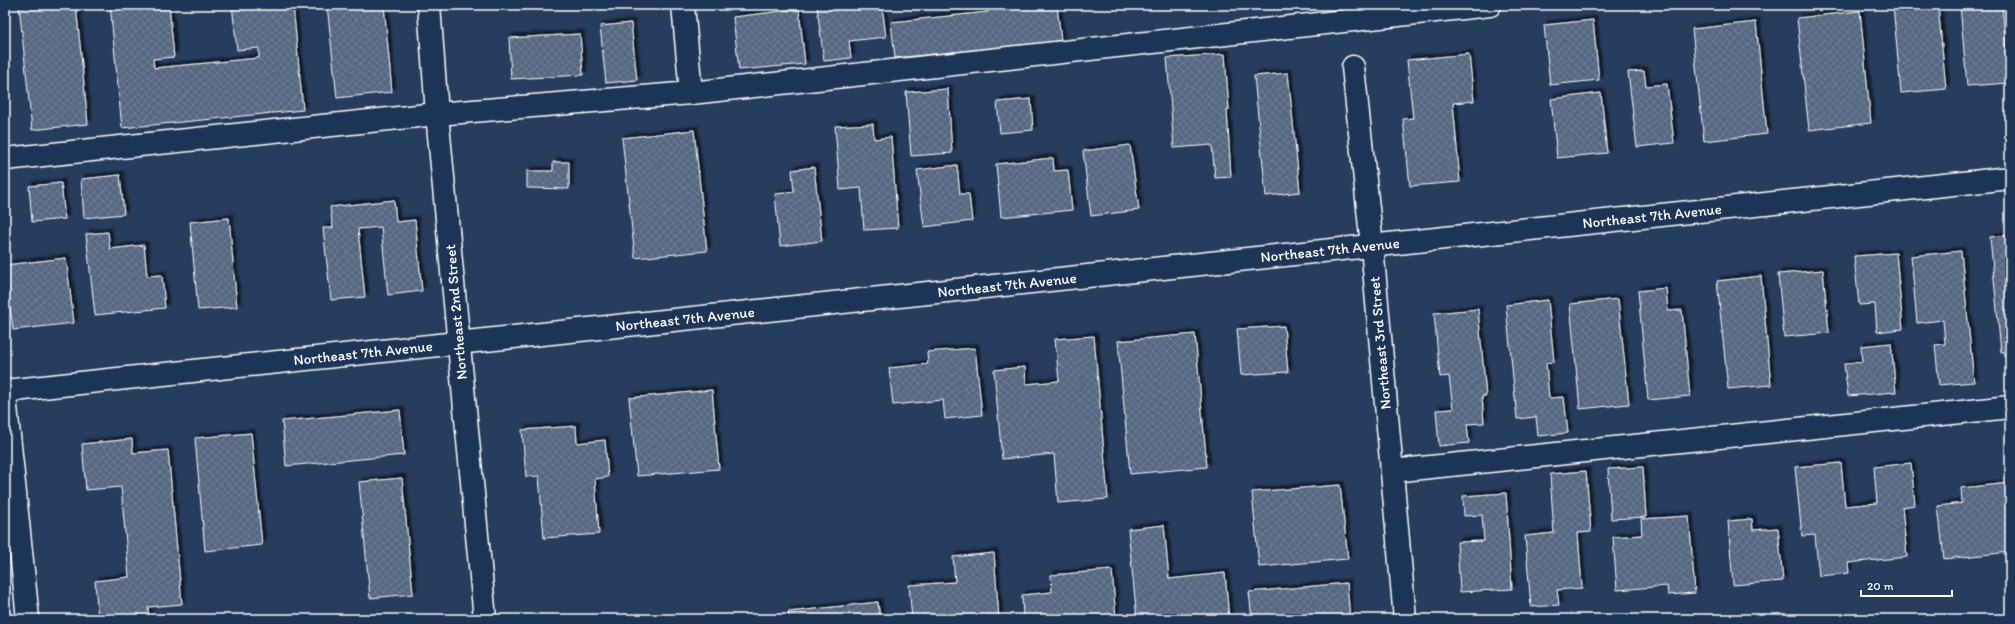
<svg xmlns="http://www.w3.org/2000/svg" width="2015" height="624" font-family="Itim,sans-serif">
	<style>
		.building { fill: url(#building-cross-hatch); stroke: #fff; filter: url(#shadow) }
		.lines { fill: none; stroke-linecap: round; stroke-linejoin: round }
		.minor-casing { stroke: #fff; stroke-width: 25 }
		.minor { stroke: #1d3557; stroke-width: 22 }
		.labels { text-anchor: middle; stroke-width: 4; stroke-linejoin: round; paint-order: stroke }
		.street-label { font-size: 15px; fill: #fff; stroke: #1d3557 }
	</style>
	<defs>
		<pattern id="building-cross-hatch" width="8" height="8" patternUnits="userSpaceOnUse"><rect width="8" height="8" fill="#556781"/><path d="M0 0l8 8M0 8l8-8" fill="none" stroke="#6e7e94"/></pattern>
		<filter id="shadow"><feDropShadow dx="3.5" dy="-3.5" stdDeviation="1" flood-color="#0009"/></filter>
	</defs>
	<rect width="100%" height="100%" fill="#263d5e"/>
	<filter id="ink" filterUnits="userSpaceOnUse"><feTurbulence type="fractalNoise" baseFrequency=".025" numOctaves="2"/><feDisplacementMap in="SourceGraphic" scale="8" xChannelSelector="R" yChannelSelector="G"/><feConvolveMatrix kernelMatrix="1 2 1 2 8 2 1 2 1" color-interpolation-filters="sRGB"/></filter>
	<g filter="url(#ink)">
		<g class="building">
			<polygon points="19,5 76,5 88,124 32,130"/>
			<polygon points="110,5 169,5 174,57 153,59 154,68 259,58 259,48 237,50 232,5 293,5 303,110 122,128"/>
			<polygon points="327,5 384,5 392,92 337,98"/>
			<polygon points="835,5 882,5 886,37 849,41 851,58 824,61 817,7"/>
			<polygon points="987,5 1057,5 1061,41 895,58 891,22 988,12"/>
			<polygon points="1077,5 1114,5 1077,9"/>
			<polygon points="1893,5 1938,5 1946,89 1901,93"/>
			<polygon points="1960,5 2002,5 2009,83 1967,86"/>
			<polygon points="799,9 805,64 739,70 733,17"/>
			<polygon points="1860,11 1871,123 1809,130 1797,18"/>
			<polygon points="1593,20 1599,80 1550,85 1544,25"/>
			<polygon points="1756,22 1767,134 1704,141 1692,29"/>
			<polygon points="631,23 637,80 606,83 600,26"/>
			<polygon points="580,34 583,75 511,79 509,38"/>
			<polygon points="1225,54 1229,110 1227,110 1231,177 1215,178 1212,145 1174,148 1167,58"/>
			<polygon points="1469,54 1474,101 1453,103 1460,182 1410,186 1403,119 1413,118 1407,60"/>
			<polygon points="1644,71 1646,86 1667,84 1674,143 1637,147 1628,72"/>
			<polygon points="1288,73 1300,192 1266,196 1254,76"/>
			<polygon points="948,89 952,153 911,156 906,92"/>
			<polygon points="1601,93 1607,153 1557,158 1551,99"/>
			<polygon points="1031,99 1033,130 1000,133 997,102"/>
			<polygon points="873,124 874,139 891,137 898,228 864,230 861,188 840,190 835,126"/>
			<polygon points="694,130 707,251 635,258 622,138"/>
			<polygon points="1130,145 1139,210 1091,216 1083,151"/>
			<polygon points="1053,158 1054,171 1068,170 1072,210 1001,217 996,164"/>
			<polygon points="553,162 569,162 569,189 527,188 527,171 553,171"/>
			<polygon points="957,165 960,194 969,194 972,221 924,227 917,170"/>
			<polygon points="814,167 822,241 780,246 775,194 794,192 792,170"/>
			<polygon points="120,175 124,214 84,218 81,179"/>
			<polygon points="61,183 65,219 32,222 29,186"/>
			<polygon points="394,200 396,222 415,220 422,291 388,295 381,227 358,229 365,297 331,300 323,228 333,228 330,207"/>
			<polygon points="229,218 237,307 198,310 190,222"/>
			<polygon points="108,232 110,249 144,245 147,276 162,275 165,308 95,315 86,234"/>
			<polygon points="2010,235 2010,351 2001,352 1990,237"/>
			<polygon points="1961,251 1974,382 1939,385 1935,345 1945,344 1943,320 1917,323 1911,256"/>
			<polygon points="1896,253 1903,329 1877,332 1875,304 1859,305 1854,256"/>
			<polygon points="66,258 74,323 13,330 5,265"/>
			<polygon points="1823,270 1829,333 1784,337 1778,274"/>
			<polygon points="1761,276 1771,385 1728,389 1717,281"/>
			<polygon points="1666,288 1668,311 1682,310 1690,396 1648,400 1638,291"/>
			<polygon points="1618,299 1629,404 1580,409 1570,304"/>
			<polygon points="1548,300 1554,362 1546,363 1549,398 1564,397 1568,433 1538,436 1536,417 1517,419 1506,305"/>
			<polygon points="1478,309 1486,396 1482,396 1484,423 1467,424 1469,443 1439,446 1436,410 1453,409 1449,376 1440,377 1434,313"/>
			<polygon points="1284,326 1288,372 1241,375 1237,329"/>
			<polygon points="1195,334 1207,467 1130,474 1118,341"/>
			<polygon points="1094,336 1108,499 1058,503 1054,454 1002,459 994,370 1025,367 1026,384 1059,381 1055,339"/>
			<polygon points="1891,343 1896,392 1848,396 1844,364 1862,362 1861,346"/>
			<polygon points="975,348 982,415 945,419 943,400 893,405 889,368 928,364 927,352"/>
			<polygon points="712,390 719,469 637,476 629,398"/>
			<polygon points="400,410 404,455 286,466 282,421"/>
			<polygon points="576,426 577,443 605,440 608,477 595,479 599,534 544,538 539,476 526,477 522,430"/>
			<polygon points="251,433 262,545 205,551 195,438"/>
			<polygon points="132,439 133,453 168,450 182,604 148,607 149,619 98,619 95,581 129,577 121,487 86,490 82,444"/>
			<polygon points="1841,463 1845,506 1877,503 1874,467 1911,463 1915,505 1902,507 1907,557 1848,563 1849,573 1819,576 1815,535 1802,536 1795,467"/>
			<polygon points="1643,467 1646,517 1611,519 1608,469"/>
			<polygon points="1586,471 1591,532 1578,533 1582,588 1557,590 1559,605 1531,607 1525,536 1554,533 1550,474"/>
			<polygon points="402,478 413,594 370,598 359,482"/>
			<polygon points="2010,483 2010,552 1944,559 1938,506 1962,503 1961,488"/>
			<polygon points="1340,485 1348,559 1259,567 1252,492"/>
			<polygon points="1506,493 1512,589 1460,592 1457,542 1484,541 1482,515 1464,516 1463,496"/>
			<polygon points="1689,516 1695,593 1668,595 1667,586 1617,590 1613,537 1642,535 1641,519"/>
			<polygon points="1752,519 1753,530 1778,528 1783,581 1733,585 1728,521"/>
			<polygon points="1164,525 1169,579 1225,573 1229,619 1137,619 1128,529"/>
			<polygon points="994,553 999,619 912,619 909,585 955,582 953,557"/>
			<polygon points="1112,570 1116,619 1023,619 1022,595 1052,592 1051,575"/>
			<polygon points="1347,583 1350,619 1252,619 1249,592"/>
			<polygon points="878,602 880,619 789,619 788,612"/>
		</g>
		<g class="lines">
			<defs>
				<g id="minor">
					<polyline points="429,5 437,114 485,619"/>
					<polyline points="683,5 691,93"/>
					<polyline points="1353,67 1372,246 1405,619"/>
					<polyline points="5,159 437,114 691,93 1490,5"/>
					<polyline points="5,391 2010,178"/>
					<polyline points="5,397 28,619"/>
					<polyline points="1392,471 2010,407"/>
				</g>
			</defs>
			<use href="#minor" class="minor-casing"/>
			<use href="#minor" class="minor"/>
		</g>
	</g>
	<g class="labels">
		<g class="street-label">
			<text transform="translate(1652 216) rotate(-6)" y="5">Northeast 7th Avenue</text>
			<text transform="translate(1330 250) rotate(-6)" y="5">Northeast 7th Avenue</text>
			<text transform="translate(1007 285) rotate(-6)" y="5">Northeast 7th Avenue</text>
			<text transform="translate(456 312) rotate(-95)" y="5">Northeast 2nd Street</text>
			<text transform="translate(685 319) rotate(-6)" y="5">Northeast 7th Avenue</text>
			<text transform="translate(1380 343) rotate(-95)" y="5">Northeast 3rd Street</text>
			<text transform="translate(363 353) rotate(-6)" y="5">Northeast 7th Avenue</text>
		</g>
	</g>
	<rect width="2015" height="624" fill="none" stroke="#1d3557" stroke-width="20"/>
	<rect x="10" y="10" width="1995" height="604" fill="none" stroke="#fff" stroke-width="1.5" filter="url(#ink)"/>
	<path d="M1861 590v6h91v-6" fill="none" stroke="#ffffff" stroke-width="2"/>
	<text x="1867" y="590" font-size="12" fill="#ffffff" stroke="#1d3557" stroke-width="3" paint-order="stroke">20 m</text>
</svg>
